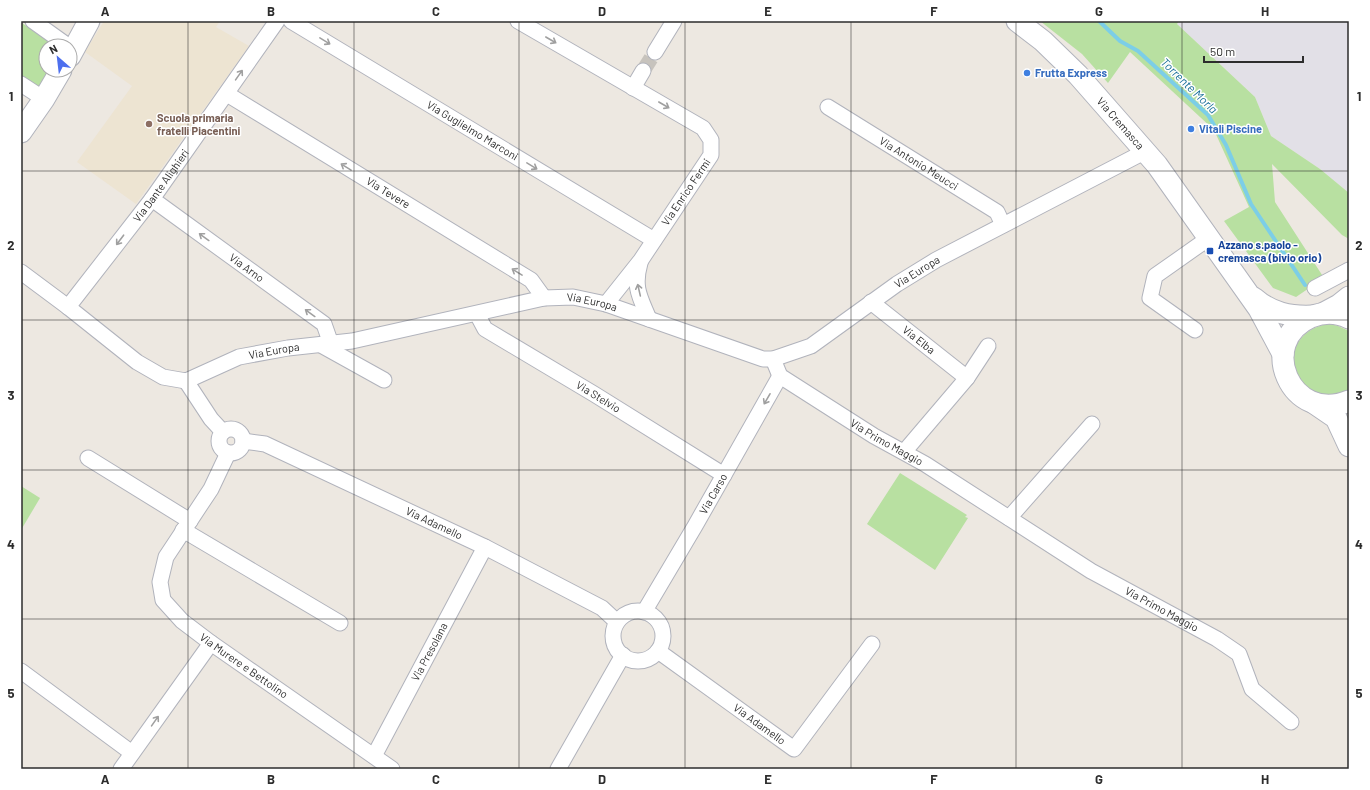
<svg xmlns="http://www.w3.org/2000/svg" width="1370" height="790" font-family="Barlow,sans-serif">
	<style>
		.industrial { fill: #e2e0e7 }
		.education { fill: #ede4d2 }
		.green { fill: #b8e0a1 }
		.lines { fill: none; stroke-linecap: round; stroke-linejoin: round }
		.stream { stroke: #7ccee7; stroke-width: 4 }
		.street-tunnel { stroke: #c7c3bd; stroke-width: 15; stroke-dasharray: 15 8; stroke-linecap: butt }
		.street-casing { stroke: #b1b3bc; stroke-width: 17 }
		.secondary-casing { stroke: #b1b3bc; stroke-width: 23 }
		.street { stroke: #fff; stroke-width: 15 }
		.secondary { stroke: #fff; stroke-width: 21 }
		.oneway { stroke: #a0a0a0 }
		.grid { fill: none; stroke: #2d2d2d; stroke-width: 1; stroke-opacity: 0.55 }
		.shop-dot { fill: #3f7fe0; stroke: #fff; stroke-width: 1.5 }
		.education-dot { fill: #8d6e63; stroke: #fff; stroke-width: 1.5 }
		.transit-dot { fill: #1a4fb4; stroke: #fff; stroke-width: 1.5 }
		.labels { text-anchor: middle; stroke-width: 3; stroke-linejoin: round; paint-order: stroke }
		.shop-label { font-size: 11px; font-weight: bold; fill: #366cbe; stroke: #fff; text-anchor: start }
		.education-label { font-size: 11px; font-weight: bold; fill: #785e54; stroke: #fff; text-anchor: start }
		.street-label { font-size: 11px; fill: #2d2d2d; stroke: #fff }
		.transit-label { font-size: 11px; font-weight: bold; fill: #164399; stroke: #fff; text-anchor: start }
		.water-label { font-size: 12px; font-style: italic; fill: #176e97; stroke: #fff }
		.neatline { fill: none; stroke: #2d2d2d; stroke-width: 1.5 }
		.grid-label { font-size: 13px; text-anchor: middle; font-weight: bold; fill: #2d2d2d }
	</style>
	<rect width="100%" height="100%" fill="#ede8e1"/>
	<polygon class="industrial" points="1179,21 1349,21 1349,193 1320,169 1271,136 1255,97 1177,24"/>
	<polygon class="education" points="104,21 220,21 216,27 249,46 136,204 77,162 132,86 85,52"/>
	<g class="green">
		<polygon points="1040,21 1179,21 1177,24 1255,97 1271,136 1320,169 1349,193 1349,239 1342,235 1272,164 1275,202 1324,278 1296,297 1273,288 1224,221 1249,207 1214,130 1130,52 1108,83 1082,54"/>
		<polygon points="22,23 55,46 46,46 46,70 49,70 38,89 21,77 21,25"/>
		<path d="M1330,324L1338,326L1349,331V390C1345,393 1340,393 1334,394C1330,395 1326,396 1322,395C1280,385 1285,328 1330,324Z"/>
		<polygon points="900,473 967,515 965,517 968,518 935,570 867,524"/>
		<polygon points="21,486 40,498 21,530"/>
	</g>
	<g class="lines">
		<polyline class="stream" points="1099,21 1120,41 1138,51 1208,115 1226,145 1251,204 1305,285"/>
		<polyline class="street-tunnel" points="643,71 655,52"/>
		<defs>
			<g id="street">
				<polyline points="33,21 68,46"/>
				<path id="s1" d="M291,21L654,240"/>
				<polyline points="518,21 703,128 711,140 711,155 641,260 606,304"/>
				<polyline points="655,52 674,21"/>
				<polyline points="21,84 44,99"/>
				<polyline points="633,88 643,71"/>
				<path id="s2" d="M227,94L531,280L544,298"/>
				<path id="s3" d="M828,107L997,212L1003,225"/>
				<path id="s4" d="M152,199L324,324L331,344"/>
				<path d="M640,263C633,288 640,297 649,319"/>
				<path id="s5" d="M21,272L68,307L137,362L163,377L186,381L239,357L288,348L352,341L544,298L573,297L606,304L763,359H773L811,346L897,284L936,260L1146,151"/>
				<polyline points="1315,288 1349,270"/>
				<path id="s6" d="M871,302L967,378L904,452"/>
				<path id="s7" d="M68,307L152,199L277,21"/>
				<path id="s8" d="M477,314L485,329L594,394L724,475"/>
				<polyline points="1195,330 1150,298 1155,276 1209,238"/>
				<polyline points="321,345 384,380"/>
				<path id="s9" d="M773,359L780,376L874,436L925,464L1091,571L1217,639L1239,654L1252,689L1291,722"/>
				<polyline points="967,378 988,346"/>
				<polyline points="186,381 211,419 223,432"/>
				<circle cx="231" cy="441" r="12"/>
				<path id="s10" d="M243,441L265,444L485,547L602,608L617,622"/>
				<path id="s11" d="M228,453L211,489L166,557L160,582L163,600L182,621L211,643L392,769"/>
				<polyline points="88,458 190,521"/>
				<polyline points="1009,518 1092,424"/>
				<polyline points="183,530 340,623"/>
				<circle cx="638" cy="636" r="25"/>
				<path id="s12" d="M644,612L695,526L780,376"/>
				<path id="s13" d="M658,651L794,749L872,644"/>
				<polyline points="21,671 132,753"/>
				<path id="s14" d="M374,756L485,547"/>
				<polyline points="121,769 211,643"/>
				<polyline points="558,769 623,655"/>
			</g>
			<g id="secondary">
				<path id="s15" d="M1017,21L1043,41L1078,75L1157,165L1259,309L1283,354"/>
				<polyline points="70,56 89,21"/>
				<polyline points="21,132 44,99 61,70"/>
				<path d="M1254,298C1271,313 1290,317 1312,316"/>
				<polyline points="1324,313 1339,305 1349,297"/>
				<path d="M1349,318C1337,312 1323,312 1311,317C1255,342 1291,425 1349,401"/>
				<polyline points="1314,403 1336,418 1349,446"/>
			</g>
		</defs>
		<use href="#street" class="street-casing"/>
		<use href="#secondary" class="secondary-casing"/>
		<use href="#street" class="street"/>
		<use href="#secondary" class="secondary"/>
	</g>
	<defs><path id="oneway-shaft" d="M-6 0H5M1.5-3L5.5 0L1.5 3" fill="none" stroke-width="1.6" stroke-linecap="round" stroke-linejoin="round"/></defs>
	<g class="oneway">
		<use href="#oneway-shaft" transform="translate(551 40) rotate(30)"/>
		<use href="#oneway-shaft" transform="translate(325 41) rotate(31)"/>
		<use href="#oneway-shaft" transform="translate(239 75) rotate(-55)"/>
		<use href="#oneway-shaft" transform="translate(664 105) rotate(30)"/>
		<use href="#oneway-shaft" transform="translate(532 166) rotate(31)"/>
		<use href="#oneway-shaft" transform="translate(346 167) rotate(-148)"/>
		<use href="#oneway-shaft" transform="translate(204 237) rotate(-144)"/>
		<use href="#oneway-shaft" transform="translate(120 240) rotate(127)"/>
		<use href="#oneway-shaft" transform="translate(517 272) rotate(-148)"/>
		<use href="#oneway-shaft" transform="translate(639 290) rotate(-103)"/>
		<use href="#oneway-shaft" transform="translate(310 313) rotate(-144)"/>
		<use href="#oneway-shaft" transform="translate(767 399) rotate(120)"/>
		<use href="#oneway-shaft" transform="translate(155 721) rotate(-55)"/>
	</g>
	<path class="grid" d="M188,21V769M354,21V769M519,21V769M685,21V769M851,21V769M1016,21V769M1182,21V769M21,171H1349M21,320H1349M21,470H1349M21,619H1349"/>
	<g class="shop-dot">
		<circle cx="1027" cy="73" r="4"/>
		<circle cx="1191" cy="129" r="4"/>
	</g>
	<circle class="education-dot" cx="149" cy="124" r="4"/>
	<rect class="transit-dot" x="1206" y="247" width="8" height="8" rx="2"/>
	<g class="labels">
		<g class="shop-label">
			<text x="1035" y="77">Frutta Express</text>
			<text x="1199" y="133">Vitali Piscine</text>
		</g>
		<g class="education-label">
			<text x="157" y="122">Scuola primaria<tspan x="157" dy="13">fratelli Piacentini</tspan></text>
		</g>
		<g class="street-label">
			<text dy="4" stroke="none"><textPath href="#s15" startOffset="146">Via Cremasca</textPath></text>
			<text dy="4" stroke="none"><textPath href="#s1" startOffset="212">Via Guglielmo Marconi</textPath></text>
			<text dy="4" stroke="none"><textPath href="#s3" startOffset="107">Via Antonio Meucci</textPath></text>
			<text dy="4" stroke="none"><textPath href="#s7" startOffset="153">Via Dante Alighieri</textPath></text>
			<text transform="translate(686 192) rotate(-56)" y="4">Via Enrico Fermi</text>
			<text dy="4" stroke="none"><textPath href="#s2" startOffset="189">Via Tevere</textPath></text>
			<text dy="4" stroke="none"><textPath href="#s4" startOffset="117">Via Arno</textPath></text>
			<text dy="4" stroke="none"><textPath href="#s5" startOffset="978">Via Europa</textPath></text>
			<text dy="4" stroke="none"><textPath href="#s5" startOffset="618">Via Europa</textPath></text>
			<text dy="4" stroke="none"><textPath href="#s6" startOffset="61">Via Elba</textPath></text>
			<text dy="4" stroke="none"><textPath href="#s5" startOffset="294">Via Europa</textPath></text>
			<text dy="4" stroke="none"><textPath href="#s8" startOffset="149">Via Stelvio</textPath></text>
			<text dy="4" stroke="none"><textPath href="#s9" startOffset="144">Via Primo Maggio</textPath></text>
			<text dy="4" stroke="none"><textPath href="#s12" startOffset="137">Via Carso</textPath></text>
			<text dy="4" stroke="none"><textPath href="#s10" startOffset="209">Via Adamello</textPath></text>
			<text dy="4" stroke="none"><textPath href="#s9" startOffset="466">Via Primo Maggio</textPath></text>
			<text dy="4" stroke="none"><textPath href="#s14" startOffset="118">Via Presolana</textPath></text>
			<text dy="4" stroke="none"><textPath href="#s11" startOffset="270">Via Murere e Bettolino</textPath></text>
			<text dy="4" stroke="none"><textPath href="#s13" startOffset="125">Via Adamello</textPath></text>
		</g>
		<g class="transit-label">
			<text x="1218" y="249">Azzano s.paolo -<tspan x="1218" dy="13">cremasca (bivio orio)</tspan></text>
		</g>
		<g class="water-label">
			<text transform="translate(1189 86) rotate(44)" y="4">Torrente Morla</text>
		</g>
	</g>
	<rect width="1370" height="790" fill="none" stroke="#ffffff" stroke-width="44"/>
	<g transform="translate(58 58) rotate(332)"><circle r="19" fill="#ffffff" stroke="#ababab"/>
	<path d="M0-3L7 15L0 10L-7 15Z" fill="#4d6fee"/>
	<text y="-6" font-size="11" font-weight="bold" text-anchor="middle" fill="#2d2d2d">N</text>
	</g>
	<path d="M1204 56v6h99v-6" fill="none" stroke="#2d2d2d" stroke-width="2"/>
	<text x="1210" y="56" font-size="12" fill="#2d2d2d" stroke="#ffffff" stroke-width="3" paint-order="stroke">50 m</text>
	<rect x="22" y="22" width="1326" height="746" class="neatline"/>
	<g class="grid-label">
		<text x="105" y="16">A</text>
		<text x="271" y="16">B</text>
		<text x="436" y="16">C</text>
		<text x="602" y="16">D</text>
		<text x="768" y="16">E</text>
		<text x="934" y="16">F</text>
		<text x="1099" y="16">G</text>
		<text x="1265" y="16">H</text>
		<text x="11" y="101">1</text>
		<text x="1359" y="101">1</text>
		<text x="11" y="250">2</text>
		<text x="1359" y="250">2</text>
		<text x="11" y="400">3</text>
		<text x="1359" y="400">3</text>
		<text x="11" y="549">4</text>
		<text x="1359" y="549">4</text>
		<text x="11" y="698">5</text>
		<text x="1359" y="698">5</text>
		<text x="105" y="784">A</text>
		<text x="271" y="784">B</text>
		<text x="436" y="784">C</text>
		<text x="602" y="784">D</text>
		<text x="768" y="784">E</text>
		<text x="934" y="784">F</text>
		<text x="1099" y="784">G</text>
		<text x="1265" y="784">H</text>
	</g>
</svg>
